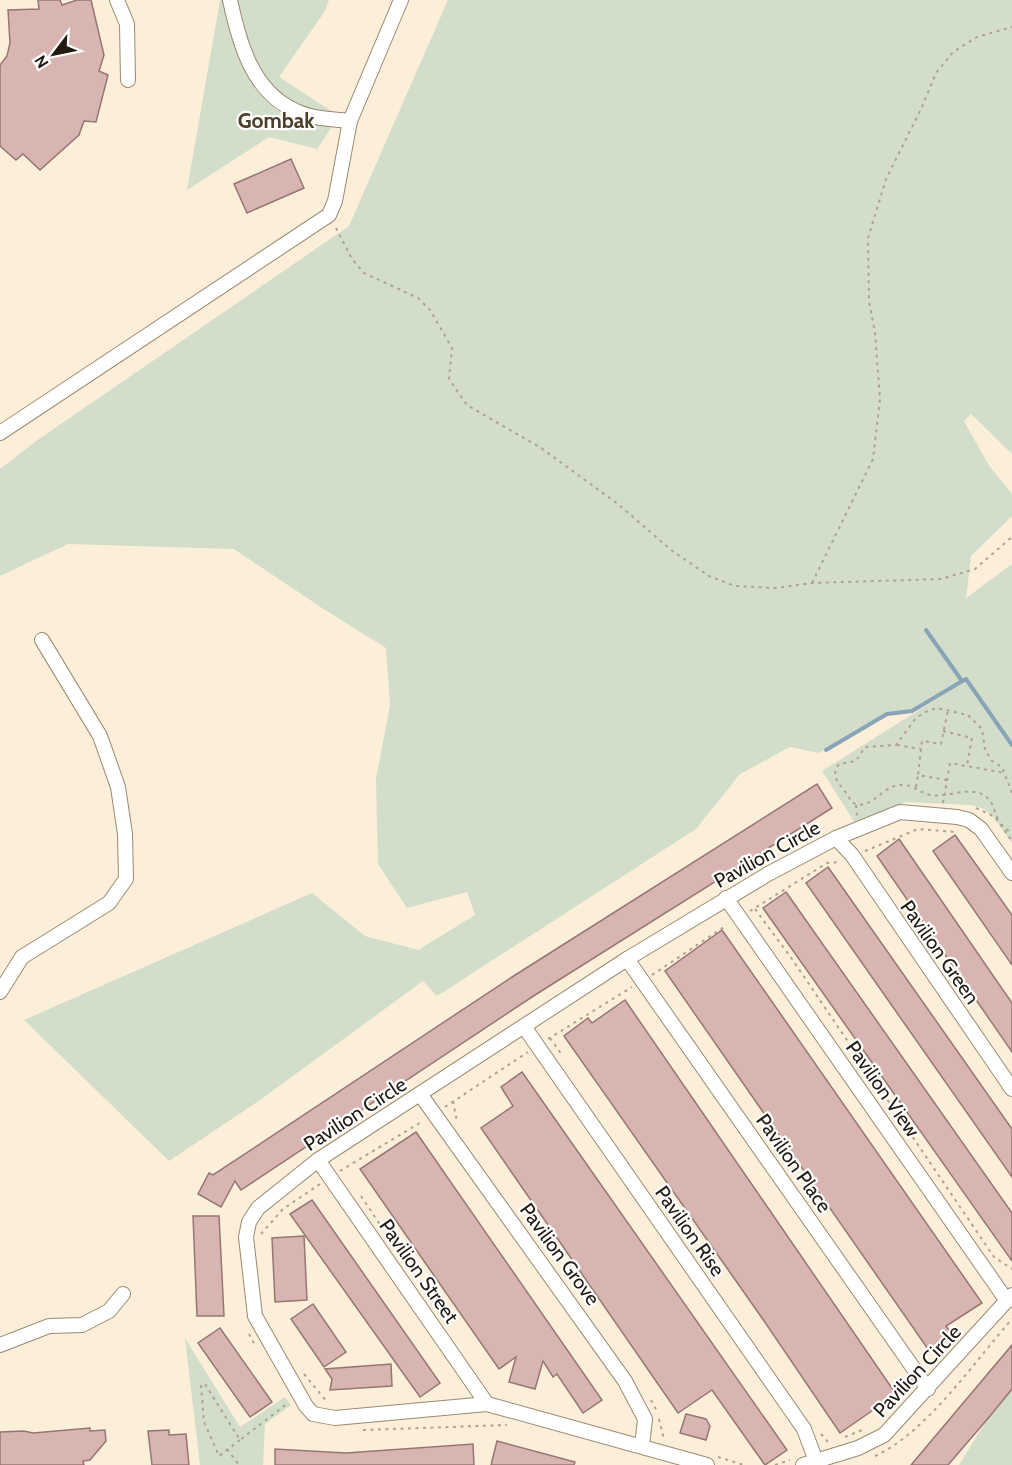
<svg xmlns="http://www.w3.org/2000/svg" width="1012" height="1465" font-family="Cabin,sans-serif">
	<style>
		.green { fill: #d2dec9 }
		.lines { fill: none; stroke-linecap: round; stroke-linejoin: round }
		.stream { stroke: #89a4b8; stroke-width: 4 }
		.building { fill: #d8b5b0; stroke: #967672; stroke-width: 1.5 }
		.minor-casing { stroke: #9a8a71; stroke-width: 16 }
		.path { stroke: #aea391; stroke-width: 2; stroke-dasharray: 3 4.5; stroke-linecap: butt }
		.minor { stroke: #fff; stroke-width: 14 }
		.labels { text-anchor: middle; stroke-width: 4.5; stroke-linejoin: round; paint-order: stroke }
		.street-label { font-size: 20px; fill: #201a10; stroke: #fefefe }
		.neighbourhood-label { font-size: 21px; font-weight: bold; fill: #4d4029; stroke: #fefefe }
	</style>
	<rect width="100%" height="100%" fill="#fcefd9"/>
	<g class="green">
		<polygon points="220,0 329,0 325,11 279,77 339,116 317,149 269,137 187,190"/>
		<polygon points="448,0 1012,0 1012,454 971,414 964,421 988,464 1012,494 1012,516 971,556 966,598 1012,564 1012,843 993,817 984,809 971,805 906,802 855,823 822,771 954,688 912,710 886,713 819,753 790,747 740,774 696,829 437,996 423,981 260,1100 169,1161 24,1020 312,893 365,936 418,950 475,915 467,892 407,908 378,864 376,779 390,705 386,648 322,608 234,549 68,544 0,576 0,469 39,439 349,226"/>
		<polygon points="185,1338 240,1427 285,1397 291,1405 265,1424 263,1465 200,1465"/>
		<polygon points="1012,1388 1012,1465 959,1465 994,1408"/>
	</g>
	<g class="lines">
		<g class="stream">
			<polyline points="926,630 962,681"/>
			<polyline points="964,680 966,679 1012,745"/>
			<polyline points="826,750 887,714 912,711 964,680"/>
		</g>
	</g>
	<g class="building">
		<polygon points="38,0 60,0 62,5 77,0 91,0 104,55 99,71 108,75 96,122 84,121 79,135 40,170 23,154 16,160 0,146 0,65 7,56 10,43 8,10 39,9"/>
		<polygon points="291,159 304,188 247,213 234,184"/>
		<polygon points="817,784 832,808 535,995 241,1190 235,1181 221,1207 198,1194 209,1173 213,1175 512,977"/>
		<polygon points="955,835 1012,915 1012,965 933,851"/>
		<polygon points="899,839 1012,1003 1012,1052 877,856"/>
		<polygon points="828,867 1012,1129 1012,1177 806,883"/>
		<polygon points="786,892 1012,1213 1012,1261 763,908"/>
		<polygon points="722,930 982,1303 946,1326 953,1336 930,1352 665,971"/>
		<polygon points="625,1000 896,1394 840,1433 762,1318 564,1036 588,1018 592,1023"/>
		<polygon points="522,1072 787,1450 765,1465 712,1390 678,1413 481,1128 513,1106 501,1087"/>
		<polygon points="416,1132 602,1400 583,1413 557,1374 553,1377 543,1361 535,1389 509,1382 516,1357 499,1369 360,1169"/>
		<polygon points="312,1200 440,1383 420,1397 290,1214"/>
		<polygon points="193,1216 219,1216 224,1316 197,1316"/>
		<polygon points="304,1236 307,1300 275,1302 272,1238"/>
		<polygon points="313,1304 346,1352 324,1367 291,1319"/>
		<polygon points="220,1328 272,1402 250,1417 198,1343"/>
		<polygon points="1012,1345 1012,1389 990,1416 948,1465 911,1465"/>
		<polygon points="391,1364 392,1386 330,1390 332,1379 325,1369"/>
		<polygon points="686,1414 706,1419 710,1426 706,1440 680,1433"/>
		<polygon points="90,1428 90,1431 105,1430 106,1441 90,1460 83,1461 84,1465 0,1465 0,1432 24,1431 33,1433"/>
		<polygon points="169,1430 169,1435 186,1434 189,1465 152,1465 148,1431"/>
		<polygon points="497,1441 575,1462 574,1465 491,1465"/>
		<polygon points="473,1444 474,1465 275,1465 275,1449 346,1453"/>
	</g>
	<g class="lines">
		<defs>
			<g id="minor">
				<polyline points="117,0 127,24 128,80"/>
				<path d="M230,0C239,42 252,92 296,111C313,119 332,119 350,121"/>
				<polyline points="0,433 329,215 335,201 350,121 401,0"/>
				<polyline points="836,838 852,855 1012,1089"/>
				<polyline points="726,898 1007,1301"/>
				<polyline points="627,959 928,1389"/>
				<polyline points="0,992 22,957 109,903 126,879 125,834 118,787 100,736 42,640"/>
				<polyline points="525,1028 804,1429 816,1461"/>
				<polyline points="420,1094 625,1381 645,1419 642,1446"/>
				<polyline points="318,1160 487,1404"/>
				<polyline points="0,1345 49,1326 82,1325 109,1311 123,1294"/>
				<polyline points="707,1465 487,1404 335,1418 313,1414 306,1406 255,1316 246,1237 249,1222 258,1208 318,1160 627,959 768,874 836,838 900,812 957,817 969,820 981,829 1012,873"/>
				<polyline points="803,1465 858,1448 884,1435 1012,1295"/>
			</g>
		</defs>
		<use href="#minor" class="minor-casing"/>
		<g class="path">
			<polyline points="336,228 352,259 364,273 418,298 430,310 452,348 449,379 467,405 541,448 618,504 671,550 709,576 735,586 776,588 812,583 941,579 975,569 1012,537"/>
			<polyline points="812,583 873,459 880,399 875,333 869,301 868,238 886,179 921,109 936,73 953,52 977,37 1012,27"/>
			<polyline points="943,731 972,738 967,765"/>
			<polyline points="897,745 921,749"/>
			<polyline points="947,780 918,775 922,741 941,744 948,710"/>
			<polyline points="916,787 918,775"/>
			<polyline points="943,803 950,763 1005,773"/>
			<polyline points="856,805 857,817"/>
			<polyline points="976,808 995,817 1012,841"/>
			<path d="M998,819C995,814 994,807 991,802C976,781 949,799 930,795C917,792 910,781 895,786C879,790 870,812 851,802C847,788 827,780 839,764L856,761L865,747L896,745L916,718L925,712L937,708L968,715L982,729L985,750L992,761L1002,767L1012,793"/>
			<polyline points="1001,824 1012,834"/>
			<polyline points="865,851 918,829 956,832"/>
			<polyline points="755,909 792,959 994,1257 1012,1269"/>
			<polyline points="750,911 827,863 841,862"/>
			<polyline points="652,975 727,925"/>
			<polyline points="550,1038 562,1055"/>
			<polyline points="548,1039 632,987"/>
			<polyline points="453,1101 457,1122"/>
			<polyline points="445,1107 528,1052"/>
			<polyline points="340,1171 423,1121"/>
			<polyline points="361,1196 381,1226"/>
			<polyline points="261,1234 283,1209 320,1184"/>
			<polyline points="249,1334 256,1347"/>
			<polyline points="304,1374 327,1402"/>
			<polyline points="651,1400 658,1413"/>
			<polyline points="659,1419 664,1439"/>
			<polyline points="363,1430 507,1425"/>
			<polyline points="821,1434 829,1443"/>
			<polyline points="845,1437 862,1430"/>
			<polyline points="240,1440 219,1456 204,1422 201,1385 205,1384 240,1440 288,1403"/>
			<polyline points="227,1449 239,1465"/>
			<path d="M875,1456C926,1433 975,1361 1012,1319"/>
			<polyline points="718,1457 744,1465"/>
			<polyline points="775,1465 790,1460"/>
		</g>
		<use href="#minor" class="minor"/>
	</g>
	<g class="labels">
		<g class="street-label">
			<text transform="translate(767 854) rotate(-29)" y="7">Pavilion Circle</text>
			<text transform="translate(940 952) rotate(55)" y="7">Pavilion Green</text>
			<text transform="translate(883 1089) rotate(55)" y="7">Pavilion View</text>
			<text transform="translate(355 1114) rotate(-33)" y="7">Pavilion Circle</text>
			<text transform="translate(794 1163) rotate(55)" y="7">Pavilion Place</text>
			<text transform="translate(690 1231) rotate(55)" y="7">Pavilion Rise</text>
			<text transform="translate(560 1254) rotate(54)" y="7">Pavilion Grove</text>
			<text transform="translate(419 1271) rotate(55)" y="7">Pavilion Street</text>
			<text transform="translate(917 1371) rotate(-47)" y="7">Pavilion Circle</text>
		</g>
		<g class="neighbourhood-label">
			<text x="276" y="128">Gombak</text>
		</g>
	</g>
	<g transform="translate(54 54) rotate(238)" stroke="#fefefe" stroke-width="4.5" paint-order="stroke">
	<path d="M0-4.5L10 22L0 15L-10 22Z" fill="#201a10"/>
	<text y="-9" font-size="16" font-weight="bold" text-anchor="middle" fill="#201a10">N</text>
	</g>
</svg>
